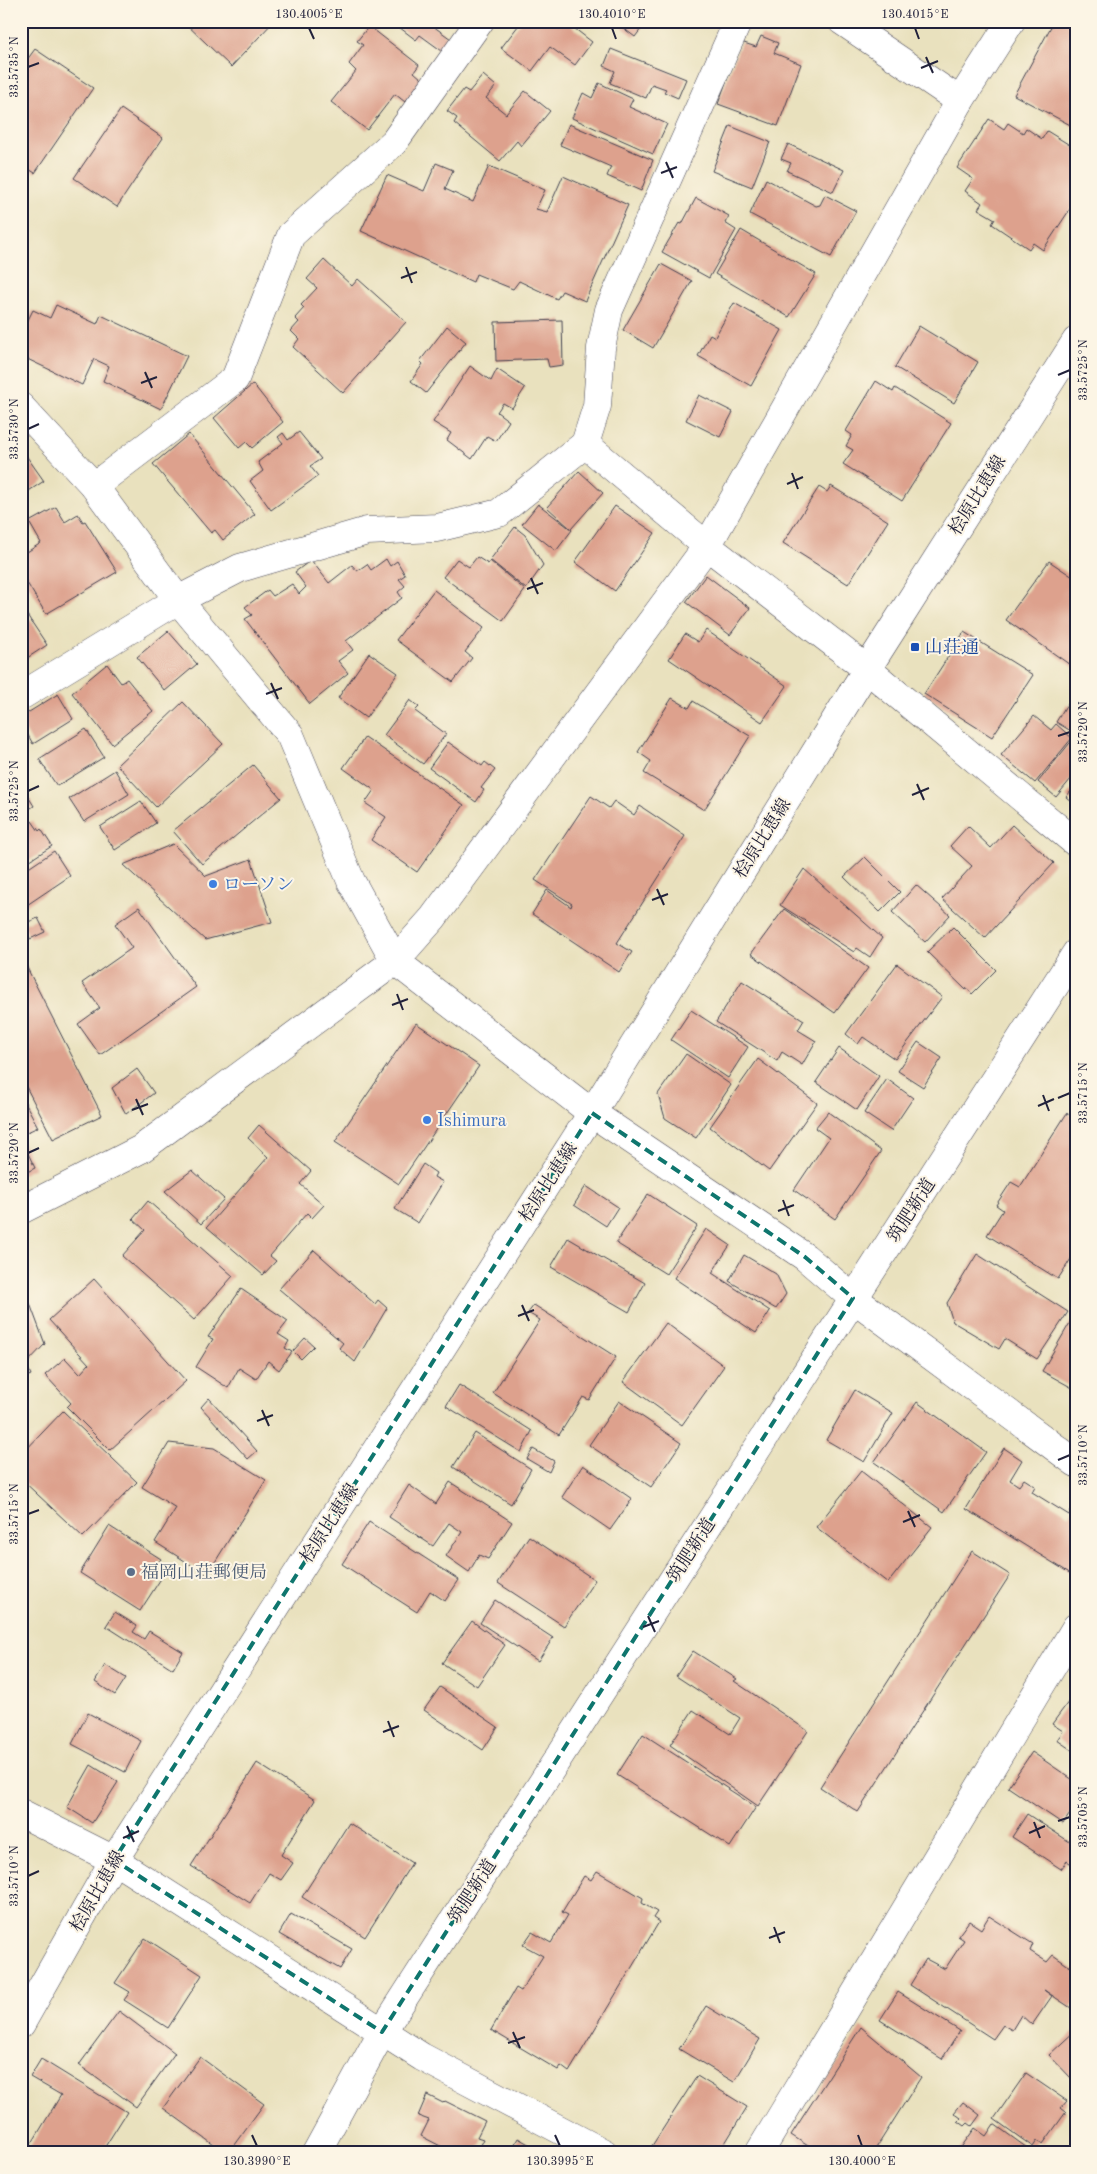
<svg xmlns="http://www.w3.org/2000/svg" width="1097" height="2174" font-family="'Old Standard TT','Noto Serif JP',serif">
	<style>
		.building { fill: #dda18d }
		.lines { fill: none; stroke-linecap: round; stroke-linejoin: round }
		.minor-casing { stroke: #403f4f; stroke-width: 29 }
		.tertiary-casing { stroke: #403f4f; stroke-width: 29 }
		.secondary-casing { stroke: #403f4f; stroke-width: 29 }
		.minor { stroke: #fff; stroke-width: 28 }
		.tertiary { stroke: #fff; stroke-width: 28 }
		.secondary { stroke: #fff; stroke-width: 28 }
		.marked { fill: none; stroke: #0f766e; stroke-width: 4; stroke-dasharray: 10 6; stroke-linejoin: round }
		.ticks { fill: none; stroke: #22223b; stroke-width: 2 }
		.transit-dot { fill: #1a4fb4; stroke: #fcf5e5; stroke-width: 2 }
		.shop-dot { fill: #3f7fe0; stroke: #fcf5e5; stroke-width: 2 }
		.service-dot { fill: #5c6f8a; stroke: #fcf5e5; stroke-width: 2 }
		.labels { text-anchor: middle; stroke-width: 4; stroke-linejoin: round; paint-order: stroke }
		.street-label { font-size: 18px; fill: #22223b; stroke: #fcf5e5 }
		.transit-label { font-size: 18px; fill: #164399; stroke: #fcf5e5; text-anchor: start }
		.shop-label { font-size: 18px; fill: #366cbe; stroke: #fcf5e5; text-anchor: start }
		.service-label { font-size: 18px; fill: #4e5e75; stroke: #fcf5e5; text-anchor: start }
		.neatline { fill: none; stroke: #22223b; stroke-width: 2 }
		.ticks-label { font-size: 12px; text-anchor: middle; fill: #22223b }
	</style>
	<rect width="100%" height="100%" fill="#fcf5e5"/>
	<filter id="ink" filterUnits="userSpaceOnUse"><feTurbulence type="fractalNoise" baseFrequency=".02" numOctaves="2"/><feDisplacementMap in="SourceGraphic" scale="10" xChannelSelector="R" yChannelSelector="G"/><feConvolveMatrix kernelMatrix="1 2 1 2 8 2 1 2 1" color-interpolation-filters="sRGB"/></filter>
	<filter id="wash" filterUnits="userSpaceOnUse"><feTurbulence type="fractalNoise" baseFrequency=".0096" numOctaves="4" result="noise"/><feDisplacementMap in="SourceGraphic" scale="20" xChannelSelector="R" yChannelSelector="G"/><feGaussianBlur stdDeviation="1.12" result="paint"/><feColorMatrix in="noise" values="0 0 0 0 0 0 0 0 0 0 0 0 0 0 0 0 0 1.4 0 .05"/><feComposite in="paint" operator="in"/></filter>
	<g filter="url(#wash)">
		<rect width="100%" height="100%" fill="#e9e1be"/>
		<g id="blocks">
			<g class="building">
				<polygon points="183,21 274,21 231,67"/>
				<polygon points="391,21 426,21 451,39 442,51 420,35 416,40"/>
				<polygon points="522,21 565,21 592,42 575,65 550,47 532,71 501,48"/>
				<polygon points="614,21 647,21 635,37"/>
				<polygon points="1054,21 1076,21 1076,128 1014,95"/>
				<polygon points="369,26 419,65 414,72 422,79 405,102 395,94 367,130 331,102 356,71 349,64 363,45 357,41"/>
				<polygon points="761,36 778,43 774,53 801,64 778,126 718,104 741,42 756,47"/>
				<polygon points="35,49 93,88 35,173 21,164 21,68"/>
				<polygon points="611,49 686,79 678,98 664,92 666,89 652,84 646,98 610,83 615,71 604,66"/>
				<polygon points="483,75 496,86 486,98 506,114 525,91 550,111 521,146 517,141 500,161 454,123 457,118 447,111 464,89 469,92"/>
				<polygon points="599,83 633,99 629,107 667,124 653,154 572,118 583,93 592,98"/>
				<polygon points="121,109 163,138 117,207 74,178"/>
				<polygon points="989,119 1004,129 1008,123 1023,133 1026,128 1042,139 1047,131 1076,149 1076,200 1043,250 1033,243 1029,249 992,224 995,219 978,209 982,203 965,191 973,179 957,168"/>
				<polygon points="569,124 653,160 641,191 607,176 611,167 560,145"/>
				<polygon points="730,126 770,142 752,187 712,171"/>
				<polygon points="788,144 844,170 833,192 787,171 791,163 781,159"/>
				<polygon points="436,163 453,170 445,189 473,202 489,166 545,190 536,209 547,212 563,176 628,205 585,301 562,291 557,299 519,281 513,289 476,274 473,282 361,231 387,175 424,191"/>
				<polygon points="766,179 816,206 820,205 825,195 856,211 831,257 750,214"/>
				<polygon points="696,198 729,216 725,223 736,230 709,278 662,252 679,223 682,224"/>
				<polygon points="741,230 816,274 789,317 715,274"/>
				<polygon points="324,260 352,286 358,279 406,322 343,393 293,347 299,339 291,331 299,322 295,318 304,308 301,305 317,288 307,279"/>
				<polygon points="661,264 692,281 653,348 623,330"/>
				<polygon points="734,303 782,330 751,386 698,356 710,334 715,337"/>
				<polygon points="56,305 97,324 101,315 187,356 161,409 103,381 109,366 94,359 82,385 21,356 21,334 33,310 50,318"/>
				<polygon points="562,320 563,365 549,367 547,359 496,361 495,322"/>
				<polygon points="447,326 466,342 426,393 411,381 423,364 420,361"/>
				<polygon points="919,326 978,362 954,403 895,367"/>
				<polygon points="470,366 491,381 497,369 525,388 512,408 503,403 497,412 509,421 496,441 487,436 472,459 447,440 451,433 433,422"/>
				<polygon points="876,381 893,392 895,388 951,423 902,501 843,464 853,450 846,446 852,435 846,431"/>
				<polygon points="253,384 283,422 252,448 246,442 239,448 214,418"/>
				<polygon points="699,395 733,412 720,437 686,420"/>
				<polygon points="299,432 321,459 310,466 318,476 271,510 250,481 263,471 258,462 283,443 278,437 283,433 288,440"/>
				<polygon points="189,434 255,514 223,540 215,530 211,533 153,464"/>
				<polygon points="25,454 44,481 21,496 21,457"/>
				<polygon points="579,471 603,493 571,529 547,507"/>
				<polygon points="831,486 888,521 848,584 783,543 819,487 827,492"/>
				<polygon points="538,504 572,530 556,551 522,524"/>
				<polygon points="615,506 655,533 615,591 575,562"/>
				<polygon points="56,507 65,522 78,514 83,522 85,521 117,572 46,614 21,573 21,557 24,556 21,548 23,547 27,552 41,543 29,522"/>
				<polygon points="515,527 525,535 543,565 526,589 490,560"/>
				<polygon points="477,557 488,564 490,561 525,590 503,621 443,577 457,559 469,567"/>
				<polygon points="386,559 390,566 397,561 405,575 399,579 405,586 398,592 402,598 346,641 353,650 338,661 348,673 310,704 245,619 252,615 245,607 268,590 273,596 292,584 299,594 306,587 295,572 311,560 329,583 352,565 357,571 367,564 371,570"/>
				<polygon points="1049,561 1076,579 1076,669 1006,620"/>
				<polygon points="706,575 750,608 730,635 686,602"/>
				<polygon points="434,590 484,628 465,652 472,658 453,682 396,640"/>
				<polygon points="21,606 47,645 21,662"/>
				<polygon points="706,630 787,686 762,722 669,659 685,634 698,642"/>
				<polygon points="168,631 197,664 165,691 137,657"/>
				<polygon points="964,632 1033,675 992,737 924,694"/>
				<polygon points="369,653 398,673 366,718 338,698"/>
				<polygon points="107,664 121,683 127,679 153,711 112,744 72,693"/>
				<polygon points="58,694 73,719 33,744 21,723 21,717"/>
				<polygon points="672,698 689,708 693,701 750,736 704,810 644,773 651,761 638,752"/>
				<polygon points="410,700 419,707 415,711 446,734 423,764 384,735"/>
				<polygon points="183,702 223,744 156,807 117,765"/>
				<polygon points="1067,704 1076,710 1076,734 1056,722"/>
				<polygon points="1034,716 1051,730 1056,724 1072,738 1035,783 1001,755"/>
				<polygon points="86,729 104,757 57,786 39,759"/>
				<polygon points="365,737 464,805 417,872 371,840 386,817 365,803 374,790 343,768"/>
				<polygon points="1074,738 1076,740 1076,773 1056,797 1038,782"/>
				<polygon points="448,742 482,766 485,762 495,770 481,788 484,790 476,802 429,768"/>
				<polygon points="253,765 281,798 202,864 173,831"/>
				<polygon points="115,770 129,794 84,822 69,799"/>
				<polygon points="21,785 34,806 21,814"/>
				<polygon points="1076,785 1076,805 1066,797"/>
				<polygon points="591,796 609,808 614,801 634,815 640,806 685,836 617,943 632,952 619,972 532,914 547,890 571,907 572,904 535,880"/>
				<polygon points="141,801 156,823 115,850 100,827"/>
				<polygon points="32,821 39,831 41,829 52,846 21,866 21,828"/>
				<polygon points="1012,825 1054,863 985,938 942,899 972,866 950,846 968,826 991,848"/>
				<polygon points="173,844 206,876 251,859 272,922 205,940 123,865"/>
				<polygon points="54,851 70,876 21,909 21,873"/>
				<polygon points="865,857 900,892 880,912 844,877"/>
				<polygon points="804,869 882,938 870,957 857,948 854,952 780,905"/>
				<polygon points="916,885 950,915 925,942 892,912"/>
				<polygon points="139,907 196,987 100,1055 78,1024 100,1008 82,983 132,948 115,924"/>
				<polygon points="784,909 868,968 835,1013 751,954"/>
				<polygon points="38,918 45,932 30,939 23,924"/>
				<polygon points="953,927 996,970 972,994 967,988 966,990 927,952"/>
				<polygon points="21,956 102,1115 53,1139 21,1077"/>
				<polygon points="897,964 942,997 895,1059 863,1037 858,1044 846,1034"/>
				<polygon points="742,981 804,1020 798,1030 816,1041 802,1065 782,1052 777,1061 716,1022"/>
				<polygon points="691,1010 748,1047 728,1078 671,1040"/>
				<polygon points="416,1023 479,1066 399,1184 335,1142"/>
				<polygon points="918,1042 942,1058 923,1087 898,1071"/>
				<polygon points="839,1048 879,1076 857,1110 816,1082"/>
				<polygon points="686,1054 731,1085 696,1138 665,1118 658,1094"/>
				<polygon points="758,1059 817,1103 769,1171 710,1127"/>
				<polygon points="137,1069 154,1093 126,1114 112,1088"/>
				<polygon points="887,1079 913,1098 891,1131 864,1113"/>
				<polygon points="21,1095 38,1127 21,1135"/>
				<polygon points="828,1112 881,1151 835,1219 794,1190 829,1138 815,1128"/>
				<polygon points="1067,1113 1076,1118 1076,1251 1058,1279 987,1235 1003,1210 996,1205 1011,1182 1020,1187"/>
				<polygon points="259,1125 311,1171 300,1184 324,1205 312,1218 307,1213 270,1256 276,1261 263,1275 207,1227 268,1157 248,1138"/>
				<polygon points="21,1139 35,1168 21,1175"/>
				<polygon points="423,1164 436,1173 434,1177 443,1182 418,1223 395,1209"/>
				<polygon points="192,1170 224,1199 201,1224 165,1191"/>
				<polygon points="586,1186 618,1207 606,1226 574,1205"/>
				<polygon points="648,1194 697,1226 666,1274 616,1243"/>
				<polygon points="148,1201 233,1276 194,1320 122,1256 145,1230 133,1219"/>
				<polygon points="706,1229 730,1245 712,1273 770,1311 756,1333 674,1278"/>
				<polygon points="568,1238 645,1283 629,1312 551,1267"/>
				<polygon points="314,1250 375,1304 378,1300 387,1308 355,1362 339,1348 343,1343 279,1289"/>
				<polygon points="977,1254 1068,1312 1037,1359 1005,1339 999,1349 953,1322 947,1303"/>
				<polygon points="744,1255 776,1274 786,1294 776,1309 729,1281"/>
				<polygon points="94,1279 186,1381 110,1450 67,1407 71,1403 45,1375 65,1358 80,1374 89,1364 49,1320"/>
				<polygon points="241,1289 288,1321 278,1334 289,1341 285,1348 292,1352 279,1370 268,1361 256,1379 239,1368 228,1388 196,1367 213,1339 208,1337"/>
				<polygon points="26,1293 45,1344 26,1364 31,1375 21,1379 21,1295"/>
				<polygon points="534,1305 616,1357 589,1400 583,1397 559,1435 493,1393 540,1320 528,1313"/>
				<polygon points="1071,1321 1076,1324 1076,1390 1042,1371"/>
				<polygon points="666,1323 724,1366 682,1425 623,1382"/>
				<polygon points="305,1338 314,1346 301,1359 293,1351"/>
				<polygon points="459,1385 532,1431 521,1452 446,1406"/>
				<polygon points="855,1390 893,1413 864,1462 826,1440"/>
				<polygon points="209,1398 257,1451 248,1459 201,1407"/>
				<polygon points="619,1401 681,1443 651,1487 589,1445"/>
				<polygon points="917,1402 986,1452 944,1512 874,1462"/>
				<polygon points="63,1411 137,1482 83,1537 21,1479 21,1455"/>
				<polygon points="475,1433 531,1469 511,1504 453,1467"/>
				<polygon points="169,1443 214,1448 266,1480 207,1575 155,1542 176,1508 142,1487"/>
				<polygon points="1004,1448 1022,1460 1010,1480 1019,1486 1024,1479 1035,1486 1032,1492 1069,1515 1073,1508 1076,1509 1076,1577 966,1509"/>
				<polygon points="533,1449 554,1461 549,1472 527,1459"/>
				<polygon points="583,1465 632,1499 610,1530 562,1497"/>
				<polygon points="861,1471 932,1527 888,1583 816,1527"/>
				<polygon points="450,1482 512,1522 488,1559 479,1555 469,1572 446,1556 462,1532 449,1523 433,1546 389,1517 409,1485 436,1504"/>
				<polygon points="369,1522 459,1580 445,1601 430,1591 417,1612 342,1564"/>
				<polygon points="109,1526 161,1559 153,1571 162,1577 140,1611 80,1573"/>
				<polygon points="529,1536 595,1580 564,1626 498,1583"/>
				<polygon points="972,1551 1010,1575 858,1812 820,1787"/>
				<polygon points="495,1600 553,1638 538,1661 480,1623"/>
				<polygon points="115,1612 137,1626 133,1632 144,1639 149,1631 183,1652 173,1669 106,1626"/>
				<polygon points="472,1621 505,1645 477,1686 442,1663"/>
				<polygon points="693,1651 737,1679 734,1681 808,1731 758,1806 670,1745 693,1710 730,1734 740,1718 676,1676"/>
				<polygon points="105,1665 126,1678 115,1695 95,1682"/>
				<polygon points="440,1687 498,1727 483,1750 424,1710"/>
				<polygon points="1069,1701 1076,1706 1076,1753 1057,1740 1063,1731 1052,1724"/>
				<polygon points="88,1713 141,1741 125,1772 72,1744"/>
				<polygon points="643,1734 756,1807 730,1847 617,1775"/>
				<polygon points="1032,1752 1076,1782 1076,1805 1063,1824 1008,1787"/>
				<polygon points="257,1763 315,1800 281,1855 293,1863 281,1880 269,1873 250,1903 191,1866"/>
				<polygon points="91,1765 118,1782 92,1823 67,1807"/>
				<polygon points="1027,1814 1076,1846 1076,1867 1067,1861 1061,1869 1012,1837"/>
				<polygon points="349,1823 412,1863 365,1937 302,1897"/>
				<polygon points="597,1871 643,1898 642,1903 657,1912 653,1918 659,1922 569,2072 561,2066 558,2070 491,2030 516,1988 521,1991 543,1956 523,1945 532,1932 551,1943 568,1915 562,1912 584,1876 591,1880"/>
				<polygon points="291,1914 352,1949 340,1969 279,1934"/>
				<polygon points="989,1916 1033,1944 1030,1951 1047,1962 1053,1955 1076,1971 1076,2002 1071,2008 1044,1990 1052,1996 1032,2025 1021,2015 1012,2030 1003,2025 993,2039 910,1985 926,1959 945,1969 964,1940 958,1936 969,1921 981,1929"/>
				<polygon points="145,1938 202,1975 168,2028 124,2000 130,1992 115,1983"/>
				<polygon points="898,1992 960,2031 942,2059 880,2020"/>
				<polygon points="706,2006 760,2039 734,2082 679,2049"/>
				<polygon points="119,2011 175,2053 136,2107 79,2065"/>
				<polygon points="861,2027 921,2077 873,2153 819,2153 791,2135"/>
				<polygon points="1076,2030 1076,2077 1073,2080 1049,2055"/>
				<polygon points="200,2057 264,2104 228,2153 225,2153 163,2108"/>
				<polygon points="41,2059 127,2112 101,2153 26,2153 61,2095 30,2077"/>
				<polygon points="1026,2073 1067,2101 1061,2108 1066,2112 1043,2144 1037,2141 1033,2147 994,2119"/>
				<polygon points="697,2076 747,2107 719,2153 648,2152"/>
				<polygon points="427,2095 443,2103 445,2101 485,2121 477,2137 483,2139 476,2153 454,2153 421,2136 429,2120 418,2116"/>
				<polygon points="963,2102 980,2115 972,2126 968,2123 965,2126 958,2121 961,2118 954,2113"/>
				<polygon points="994,2124 1034,2153 957,2153 975,2128 986,2136"/>
				<polygon points="518,2138 539,2150 538,2153 510,2153"/>
			</g>
		</g>
	</g>
	<g filter="url(#ink)">
		<use href="#blocks" fill-opacity="0" stroke="#403f4f" stroke-width="1"/>
		<g class="lines">
			<defs>
				<g id="minor">
					<polyline points="842,21 960,101"/>
					<polyline points="585,444 707,546 867,669 1076,843"/>
					<polyline points="94,486 235,379 291,235 394,142 480,21"/>
					<polyline points="21,696 178,600 240,568 367,531 437,528 499,513 585,444 597,406 601,348 609,310 738,21"/>
					<polyline points="21,1813 114,1860 422,2057 604,2153"/>
					<polyline points="759,2153 1076,1627"/>
				</g>
				<g id="tertiary">
					<polyline points="21,407 94,486 178,600 290,735 351,881 395,961 592,1113 805,1257 853,1298 1076,1463"/>
					<polyline points="21,1210 141,1149 395,961 433,918 707,546 960,101 1011,21"/>
					<polyline points="316,2153 382,2032 1076,953"/>
				</g>
				<polyline id="secondary" points="21,2024 114,1860 592,1113 867,669 1076,341"/>
			</defs>
			<use href="#minor" class="minor-casing"/>
			<use href="#tertiary" class="tertiary-casing"/>
			<use href="#secondary" class="secondary-casing"/>
			<use href="#minor" class="minor"/>
			<use href="#tertiary" class="tertiary"/>
			<use href="#secondary" class="secondary"/>
		</g>
	</g>
	<path class="marked" d="M592,1113L805,1257L853,1298L382,2032L114,1860Z"/>
	<path class="ticks" d="M309,28L314,39M612,28L616,39M915,28L919,39M926,57L933,73M28,67L39,63M921,68L938,61M666,162L673,178M661,173L677,167M406,267L412,283M401,278L417,272M145,372L152,388M1058,375L1070,370M141,383L157,377M28,429L39,424M792,473L798,489M787,484L803,477M531,578L538,594M527,589L543,583M271,683L278,699M266,694L282,688M1058,736L1070,732M917,784L924,800M28,791L39,786M912,795L929,788M657,889L664,905M652,900L668,894M397,994L403,1010M392,1005L408,999M1043,1095L1049,1111M1058,1098L1070,1093M136,1099L143,1115M1038,1106L1054,1099M132,1110L148,1104M28,1153L39,1148M783,1200L789,1216M778,1211L794,1205M522,1305L529,1321M518,1316L534,1310M262,1410L269,1426M257,1421L273,1415M1058,1460L1070,1455M908,1511L915,1527M28,1514L39,1510M903,1522L920,1515M648,1616L655,1632M643,1627L659,1621M388,1721L394,1737M383,1732L399,1726M1058,1821L1070,1817M1034,1822L1040,1838M127,1826L134,1842M1029,1833L1045,1826M123,1838L139,1831M28,1876L39,1871M774,1927L780,1943M769,1938L785,1932M513,2032L520,2048M508,2043L525,2037M252,2135L257,2146M555,2135L560,2146M858,2135L862,2146"/>
	<rect class="transit-dot" x="910" y="642" width="10" height="10" rx="2.5"/>
	<g class="shop-dot">
		<circle cx="213" cy="884" r="5"/>
		<circle cx="427" cy="1120" r="5"/>
	</g>
	<circle class="service-dot" cx="131" cy="1572" r="5"/>
	<g class="labels">
		<g class="street-label">
			<text transform="translate(977 495) rotate(-58)" y="6">桧原比恵線</text>
			<text transform="translate(762 838) rotate(-58)" y="6">桧原比恵線</text>
			<text transform="translate(548 1182) rotate(-57)" y="6">桧原比恵線</text>
			<text transform="translate(911 1210) rotate(-57)" y="6">筑肥新道</text>
			<text transform="translate(329 1523) rotate(-57)" y="6">桧原比恵線</text>
			<text transform="translate(691 1550) rotate(-57)" y="6">筑肥新道</text>
			<text transform="translate(97 1891) rotate(-60)" y="6">桧原比恵線</text>
			<text transform="translate(472 1891) rotate(-57)" y="6">筑肥新道</text>
		</g>
		<g class="transit-label">
			<text x="925" y="653">山荘通</text>
		</g>
		<g class="shop-label">
			<text x="223" y="890">ローソン</text>
			<text x="437" y="1126">Ishimura</text>
		</g>
		<g class="service-label">
			<text x="141" y="1578">福岡山荘郵便局</text>
		</g>
	</g>
	<rect width="1097" height="2174" fill="none" stroke="#fcf5e5" stroke-width="55"/>
	<rect x="28" y="28" width="1042" height="2118" class="neatline"/>
	<g class="ticks-label">
		<text x="309" y="18">130.4005°E</text>
		<text x="612" y="18">130.4010°E</text>
		<text x="915" y="18">130.4015°E</text>
		<text transform="translate(14 67) rotate(-90)" y="4">33.5735°N</text>
		<text transform="translate(1083 370) rotate(-90)" y="4">33.5725°N</text>
		<text transform="translate(14 429) rotate(-90)" y="4">33.5730°N</text>
		<text transform="translate(1083 732) rotate(-90)" y="4">33.5720°N</text>
		<text transform="translate(14 791) rotate(-90)" y="4">33.5725°N</text>
		<text transform="translate(1083 1093) rotate(-90)" y="4">33.5715°N</text>
		<text transform="translate(14 1153) rotate(-90)" y="4">33.5720°N</text>
		<text transform="translate(1083 1455) rotate(-90)" y="4">33.5710°N</text>
		<text transform="translate(14 1514) rotate(-90)" y="4">33.5715°N</text>
		<text transform="translate(1083 1817) rotate(-90)" y="4">33.5705°N</text>
		<text transform="translate(14 1876) rotate(-90)" y="4">33.5710°N</text>
		<text x="257" y="2165">130.3990°E</text>
		<text x="560" y="2165">130.3995°E</text>
		<text x="862" y="2165">130.4000°E</text>
	</g>
</svg>
